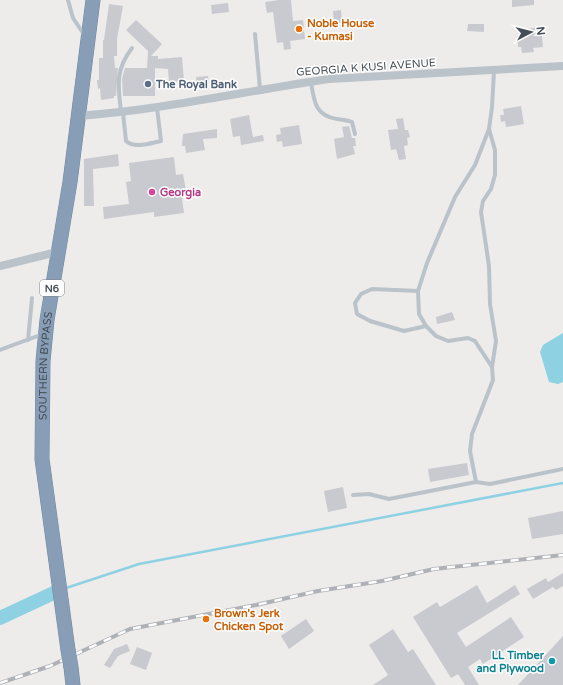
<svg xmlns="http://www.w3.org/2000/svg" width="563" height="685" font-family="'Varela Round',sans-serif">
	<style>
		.water { fill: #8dd1e2 }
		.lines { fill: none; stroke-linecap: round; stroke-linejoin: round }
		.stream { stroke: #8dd1e2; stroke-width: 2.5 }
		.river { stroke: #8dd1e2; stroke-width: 14 }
		.building { fill: #c8cad0 }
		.highway-casing { stroke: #7289a2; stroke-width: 15 }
		.lane { stroke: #bac3ca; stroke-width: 4 }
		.street { stroke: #bac3ca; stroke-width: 8 }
		.highway { stroke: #879eb6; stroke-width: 14 }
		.rail-casing { stroke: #aeb1b5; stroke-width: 4 }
		.rail { stroke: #fff; stroke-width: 2.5; stroke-dasharray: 8; stroke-linecap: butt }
		.highway-bridge-casing { stroke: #7289a2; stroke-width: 15; stroke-linecap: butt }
		.highway-bridge { stroke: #879eb6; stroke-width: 14 }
		.food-dot { fill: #e8710a; stroke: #fff; stroke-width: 1.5 }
		.service-dot { fill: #5c6f8a; stroke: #fff; stroke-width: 1.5 }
		.hotel-dot { fill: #d1479c; stroke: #fff; stroke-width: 1.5 }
		.culture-dot { fill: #0f9aa8; stroke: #fff; stroke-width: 1.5 }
		.labels { text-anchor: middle; stroke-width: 3; stroke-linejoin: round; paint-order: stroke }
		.shield { fill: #fff; stroke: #7d8389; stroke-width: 1 }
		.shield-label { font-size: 10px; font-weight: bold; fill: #454e56 }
		.food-label { font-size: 11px; font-weight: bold; fill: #c56008; stroke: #fff; text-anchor: start }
		.street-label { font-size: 11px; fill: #454e56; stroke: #fff }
		.service-label { font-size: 11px; font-weight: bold; fill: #4e5e75; stroke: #fff; text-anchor: start }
		.hotel-label { font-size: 11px; font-weight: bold; fill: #b23c85; stroke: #fff; text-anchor: start }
		.culture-label { font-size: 11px; font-weight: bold; fill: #0d838f; stroke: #fff; text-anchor: end }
	</style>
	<rect width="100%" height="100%" fill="#eeebeb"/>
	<polygon class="water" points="563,333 563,382 558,384 549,382 540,352 543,345"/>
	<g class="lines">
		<polyline class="stream" points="63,589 139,564 563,483"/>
		<polyline class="river" points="0,618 60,590"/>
	</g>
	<g class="building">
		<polygon points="279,0 291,0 293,21 303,20 305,39 290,41 291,49 284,50 283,42 277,43 273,12 267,13 265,2"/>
		<polygon points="512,0 534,0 534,5 512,7"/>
		<polygon points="228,3 229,12 212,14 211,5"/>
		<polygon points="109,4 123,6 117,39 117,56 114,56 115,68 118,68 116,96 114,96 114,98 101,100 100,88 98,89 97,80 99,80 99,58 103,58 103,40 104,40"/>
		<polygon points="341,10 342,23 334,24 333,11"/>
		<polygon points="136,20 162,44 151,56 158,56 158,59 182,57 184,81 169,82 168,69 155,68 155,96 123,96 122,79 125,68 147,68 148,51 126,30"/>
		<polygon points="468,24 484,24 484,32 467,31"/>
		<polygon points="541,27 543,47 533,48 534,52 522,53 521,47 518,47 517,36 522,35 521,30"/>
		<polygon points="208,76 209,84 197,85 196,77"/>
		<polygon points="521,106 524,124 506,127 505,121 501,122 500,115 504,115 503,109"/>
		<polygon points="249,115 253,137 263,135 264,141 241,145 240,136 233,137 230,119"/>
		<polygon points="403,118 405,130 408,130 410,137 407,138 408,145 404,146 406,159 399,160 396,149 391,150 388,130 398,129 396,119"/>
		<polygon points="299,125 302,144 283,147 282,141 277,142 276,135 281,134 280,128"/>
		<polygon points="349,126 352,138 355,138 356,146 353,146 355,154 337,159 334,139 344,137 342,127"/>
		<polygon points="217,129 217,138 203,139 205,150 186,153 185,146 182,146 183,134"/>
		<polygon points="118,154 119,166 93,169 94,206 84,206 84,159"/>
		<polygon points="174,157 176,175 183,174 186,190 181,191 184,213 154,217 154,212 104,219 103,207 129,204 126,182 131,181 129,163"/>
		<polygon points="452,312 455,320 437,324 436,317"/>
		<polygon points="467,463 469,475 430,482 428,469"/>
		<polygon points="343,487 347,508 328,512 324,491"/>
		<polygon points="563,511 563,534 532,539 528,518"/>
		<polygon points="563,573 563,586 556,590 553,587 533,599 527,589 546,578 548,582"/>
		<polygon points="477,585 487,603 515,585 520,594 457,633 466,647 511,617 524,637 483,664 480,659 468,667 479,685 465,685 458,674 451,678 413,617 437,602 440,607"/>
		<polygon points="306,619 314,631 289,649 281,636"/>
		<polygon points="393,629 408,652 413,649 436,685 373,685 388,675 369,645"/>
		<polygon points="563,636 563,685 518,685"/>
		<polygon points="127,644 130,651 118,656 110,668 104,665 114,649"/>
		<polygon points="137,647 152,653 146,670 130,664"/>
	</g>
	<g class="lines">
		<defs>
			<g id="highway">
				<path id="s1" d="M68,650L42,459L43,361L47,320L70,182L93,0"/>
				<polyline points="71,667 73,685"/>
			</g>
		</defs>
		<use href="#highway" class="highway-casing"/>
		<g class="lane">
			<polyline points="68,0 73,18 85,36"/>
			<polyline points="255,34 260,89"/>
			<path d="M311,82C314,101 315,116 337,119C342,120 347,120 352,122L355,134"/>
			<path d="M121,112C118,86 115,70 132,48"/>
			<path d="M123,113L126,141C135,149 151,143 161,141L157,108"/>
			<polyline points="418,291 372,289 361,294 355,303 357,314 370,321 404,331 426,326"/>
			<polyline points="28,340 32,298"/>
			<polyline points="0,350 43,334"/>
			<polyline points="492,367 475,341 468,338 448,341 436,336 426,326 419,314 418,291 427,263 455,197 475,165 489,129 492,107 494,71"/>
			<polyline points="476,482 470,451 472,434 493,380 492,367 496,341 490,304 489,266 481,212 483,201 491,189 495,175 495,150 489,129"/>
			<polyline points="353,495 369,494 389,499 476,482 490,484 563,469"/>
		</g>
		<g class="street">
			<path d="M77,116C162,110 245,91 329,79L563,66"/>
			<polyline points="0,266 57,252"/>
		</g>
		<use href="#highway" class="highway"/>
		<defs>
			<polyline id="rail" points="0,683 50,666 130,629 256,605 318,591 382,581 434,569 563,555"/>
		</defs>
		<use href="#rail" class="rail-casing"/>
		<use href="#rail" class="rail"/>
		<defs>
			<polyline id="highway-bridge" points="68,650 71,667"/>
		</defs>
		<use href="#highway-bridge" class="highway-bridge-casing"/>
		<use href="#highway-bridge" class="highway-bridge"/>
	</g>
	<g class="food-dot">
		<circle cx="299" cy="29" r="4"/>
		<circle cx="206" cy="619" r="4"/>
	</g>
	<circle class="service-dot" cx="148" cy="84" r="4"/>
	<circle class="hotel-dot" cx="152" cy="192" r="4"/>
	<circle class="culture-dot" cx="552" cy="661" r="4"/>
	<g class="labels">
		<rect class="shield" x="40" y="280" width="24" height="16" rx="3"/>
		<g class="shield-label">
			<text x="52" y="292">N6</text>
		</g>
		<g class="food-label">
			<text x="307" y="27">Noble House<tspan x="307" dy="13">- Kumasi</tspan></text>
			<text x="214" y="617">Brown's Jerk<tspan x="214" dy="13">Chicken Spot</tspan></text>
		</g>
		<g class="street-label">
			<text transform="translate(366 67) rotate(-4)" y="4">GEORGIA K KUSI AVENUE</text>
			<text dy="4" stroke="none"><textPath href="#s1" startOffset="286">SOUTHERN BYPASS</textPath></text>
		</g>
		<g class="service-label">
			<text x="156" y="88">The Royal Bank</text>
		</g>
		<g class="hotel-label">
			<text x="160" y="196">Georgia</text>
		</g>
		<g class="culture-label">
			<text x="544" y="659">LL Timber<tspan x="544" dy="13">and Plywood</tspan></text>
		</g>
	</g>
	<g transform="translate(531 32) rotate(83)" stroke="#ffffff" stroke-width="3" paint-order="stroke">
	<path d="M0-3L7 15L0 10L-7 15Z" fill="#454e56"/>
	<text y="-6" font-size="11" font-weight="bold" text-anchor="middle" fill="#454e56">N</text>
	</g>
</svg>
